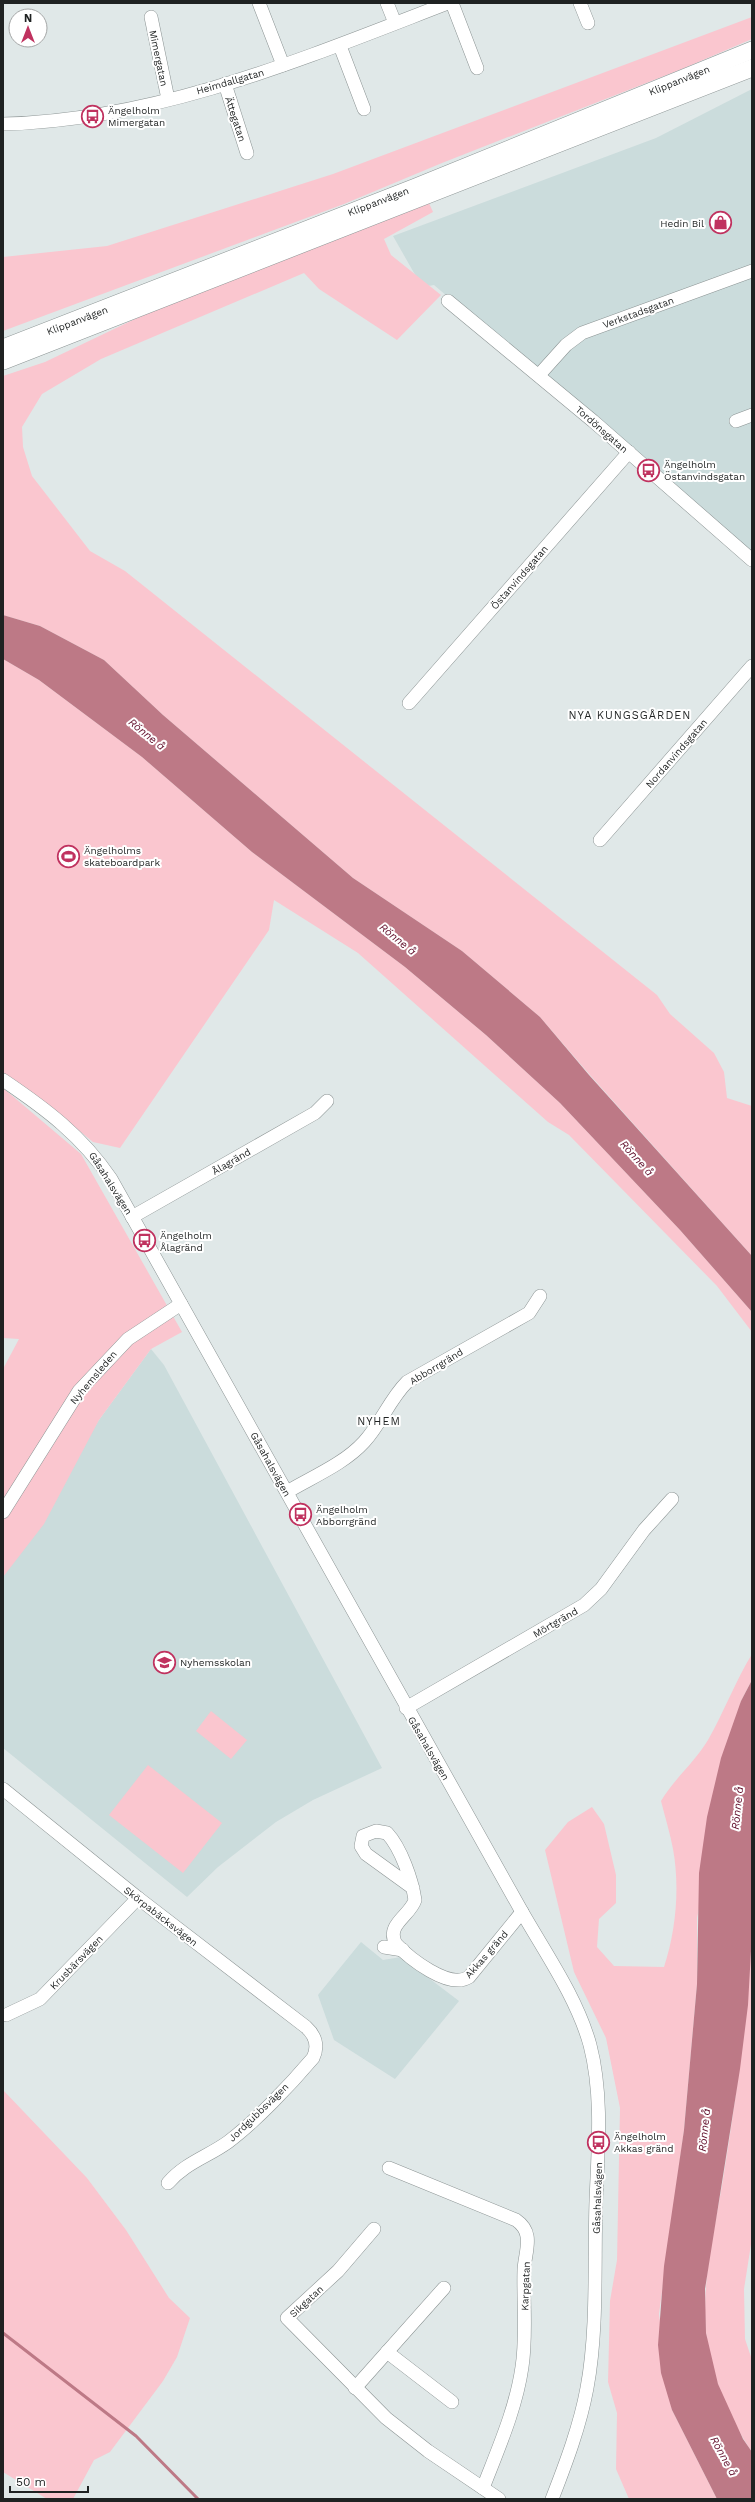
<svg xmlns="http://www.w3.org/2000/svg" width="755" height="2502" font-family="'Work Sans',sans-serif">
	<style>
		.built { fill: #cbdcdc }
		.green { fill: #fac6cf }
		.water { fill: #bd7986 }
		.lines { fill: none; stroke-linecap: round; stroke-linejoin: round }
		.stream { stroke: #bd7986; stroke-width: 3 }
		.minor-casing { stroke: #8c9494; stroke-width: 14 }
		.major-casing { stroke: #8c9494; stroke-width: 18 }
		.minor { stroke: #fff; stroke-width: 13 }
		.major { stroke: #fff; stroke-width: 17 }
		.labels { text-anchor: middle; stroke-width: 4; stroke-linejoin: round; paint-order: stroke }
		.street-label { font-size: 10px; fill: #1f2222; stroke: #fff }
		.poi-label { font-size: 10px; fill: #1f2222; stroke: #fff; text-anchor: start }
		.neighbourhood-label { font-size: 11px; letter-spacing: 1px; fill: #1f2222; stroke: #fff }
		.water-label { font-size: 11px; font-style: italic; fill: #600c29; stroke: #fff }
	</style>
	<rect width="100%" height="100%" fill="#e0e8e8"/>
	<g class="built">
		<polygon points="752,89 752,558 434,285 422,287 393,236 656,138"/>
		<polygon points="151,1349 164,1365 382,1768 313,1800 276,1822 218,1867 187,1897 3,1748 3,1577 99,1420"/>
		<polygon points="361,1942 383,1960 401,1957 459,2001 395,2079 334,2040 318,1995"/>
	</g>
	<g class="green">
		<polygon points="752,17 752,39 682,69 442,163 344,204 3,331 3,257 107,246 333,174"/>
		<polygon points="429,203 433,212 384,239 391,255 441,295 397,340 319,289 304,273 101,359 42,394 22,427 23,447 32,476 90,551 125,571 657,995 670,1014 714,1053 724,1072 727,1098 752,1106 752,1256 589,1074 540,1017 462,951 353,878 163,715 104,660 40,626 3,615 3,376 45,362 158,308"/>
		<polygon points="3,659 39,680 142,757 252,852 405,967 486,1035 560,1103 680,1230 752,1312 752,1332 717,1286 569,1135 548,1122 358,953 274,900 269,930 120,1148 93,1142 37,1096 3,1073"/>
		<polygon points="3,1088 81,1154 182,1332 151,1349 99,1420 44,1524 3,1577 3,1369 19,1339 3,1338"/>
		<path d="M752,1654V1680L741,1701L697,1918V1984L684,2130L659,2314L672,2410L717,2499H629L616,2469L617,2413L608,2382L610,2301L617,2260L620,2108L606,2038L574,1972L545,1850L568,1822L592,1807L604,1824L616,1875V1903L599,1919L597,1947L614,1966L664,1967C676,1931 680,1887 673,1849C670,1833 665,1817 661,1801C674,1779 695,1762 708,1740C724,1712 735,1682 752,1654Z"/>
		<polygon points="211,1711 247,1740 231,1759 196,1731"/>
		<polygon points="148,1765 222,1823 183,1873 109,1815"/>
		<path d="M752,1933V2238L744,2289L745,2339L752,2360V2452C730,2420 709,2371 706,2332C701,2279 716,2225 724,2173C737,2093 747,2014 752,1933Z"/>
		<polygon points="3,2090 87,2178 126,2230 169,2298 190,2318 177,2357 163,2381 110,2452 94,2460 73,2499 47,2499 3,2472"/>
	</g>
	<g class="water">
		<polygon points="3,615 40,626 104,660 163,715 353,878 462,951 540,1017 589,1075 752,1256 752,1312 680,1230 560,1103 486,1035 405,967 252,852 142,757 39,680 3,659"/>
		<polygon points="752,1680 752,1933 748,2005 740,2069 705,2289 706,2333 718,2384 743,2439 752,2452 752,2499 717,2499 672,2410 661,2373 658,2345 664,2266 684,2130 697,1984 699,1873 707,1817 721,1758 741,1701"/>
	</g>
	<g class="lines">
		<polyline class="stream" points="3,2333 136,2436 198,2499"/>
		<defs>
			<g id="minor">
				<polyline points="259,3 283,65"/>
				<polyline points="387,3 395,23"/>
				<polyline points="452,3 477,68"/>
				<polyline points="580,3 588,23"/>
				<polyline points="151,17 168,99"/>
				<polyline points="340,46 364,109"/>
				<polyline points="225,84 247,153"/>
				<path d="M3,124C159,120 305,58 448,3"/>
				<polyline points="448,301 593,421 752,560"/>
				<polyline points="539,375 566,345 582,333 752,271"/>
				<polyline points="736,421 752,415"/>
				<polyline points="409,703 629,452"/>
				<polyline points="600,840 752,666"/>
				<path d="M3,1080C46,1109 82,1136 111,1179L522,1912C546,1954 577,1998 590,2045C603,2095 598,2150 596,2201C594,2261 598,2329 587,2388C580,2426 566,2463 552,2499"/>
				<polyline points="132,1217 315,1113 327,1101"/>
				<path d="M287,1492C312,1477 344,1464 364,1442C381,1424 389,1400 407,1382L529,1313L540,1296"/>
				<polyline points="3,1512 79,1391 128,1339 181,1304"/>
				<polyline points="406,1708 584,1605 601,1589 644,1530 672,1499"/>
				<path d="M3,1789L138,1898L306,2027C315,2035 319,2046 313,2058C291,2084 255,2122 228,2142C207,2157 185,2163 168,2183"/>
				<path d="M413,1888L366,1854L361,1846L363,1836L376,1831L387,1833C401,1848 412,1880 415,1900C410,1916 385,1925 396,1944C409,1958 449,1990 469,1977L522,1912"/>
				<polyline points="384,1947 403,1950"/>
				<polyline points="6,2015 40,1999 138,1898"/>
				<path d="M389,2168L516,2220C535,2233 525,2251 524,2270C523,2302 527,2335 522,2367C516,2409 498,2449 483,2488"/>
				<polyline points="374,2229 338,2271 287,2318 386,2418 428,2451 499,2499"/>
				<polyline points="387,2352 452,2402"/>
				<polyline points="355,2388 444,2288"/>
			</g>
			<g id="major">
				<polyline points="3,348 416,187 752,50"/>
				<polyline points="3,361 752,68"/>
			</g>
		</defs>
		<use href="#minor" class="minor-casing"/>
		<use href="#major" class="major-casing"/>
		<use href="#minor" class="minor"/>
		<use href="#major" class="major"/>
	</g>
	<defs>
		<symbol id="bus-ring" viewBox="-11 -11 22 22"><circle r="9.5" fill="#fff" stroke="#c0325f" stroke-width="1.5"/><path d="M-5-6H5V4H4V6H2V4H-2V6H-4V4H-5ZM-3.5-4V0h7V-4ZM-3.5 1.2v1.5H-2V1.2ZM2 1.2v1.5H3.5V1.2Z" fill="#c0325f"/></symbol>
		<symbol id="shop-ring" viewBox="-11 -11 22 22"><circle r="9.5" fill="#fff" stroke="#c0325f" stroke-width="1.5"/><path d="M-5-2.5h2.3a2.7 3.5 0 0 1 5.4 0H5L5.5 6h-11ZM-1.5-2.5h3a1.5 2.3 0 0 0-3 0Z" fill="#c0325f"/></symbol>
		<symbol id="stadium-ring" viewBox="-11 -11 22 22"><circle r="9.5" fill="#fff" stroke="#c0325f" stroke-width="1.5"/><path d="M0-5a6.5 5 0 1 0 0 10a6.5 5 0 1 0 0-10ZM-3.5-1.8h7v3.6h-7Z" fill="#c0325f"/></symbol>
		<symbol id="school-ring" viewBox="-11 -11 22 22"><circle r="9.5" fill="#fff" stroke="#c0325f" stroke-width="1.5"/><path d="M0-5L7-2L0 1L-7-2ZM-4 1L0 2.5L4 1V4Q0 6-4 4Z" fill="#c0325f"/></symbol>
	</defs>
	<g fill-rule="evenodd">
		<use href="#bus-ring" x="80" y="104" width="25" height="25"/>
		<use href="#shop-ring" x="708" y="210" width="25" height="25"/>
		<use href="#bus-ring" x="636" y="458" width="25" height="25"/>
		<use href="#stadium-ring" x="56" y="844" width="25" height="25"/>
		<use href="#bus-ring" x="132" y="1228" width="25" height="25"/>
		<use href="#bus-ring" x="288" y="1502" width="25" height="25"/>
		<use href="#school-ring" x="152" y="1650" width="25" height="25"/>
		<use href="#bus-ring" x="586" y="2130" width="25" height="25"/>
	</g>
	<g class="labels">
		<g class="street-label">
			<text transform="translate(159 58) rotate(78)" y="4">Mimergatan</text>
			<text transform="translate(679 80) rotate(-22)" y="4">Klippanvägen</text>
			<text transform="translate(230 81) rotate(-16)" y="4">Heimdallgatan</text>
			<text transform="translate(236 119) rotate(72)" y="4">Ättegatan</text>
			<text transform="translate(378 201) rotate(-21)" y="4">Klippanvägen</text>
			<text transform="translate(638 312) rotate(-20)" y="4">Verkstadsgatan</text>
			<text transform="translate(77 320) rotate(-21)" y="4">Klippanvägen</text>
			<text transform="translate(602 429) rotate(41)" y="4">Tordönsgatan</text>
			<text transform="translate(519 577) rotate(-49)" y="4">Östanvindsgatan</text>
			<text transform="translate(676 753) rotate(-49)" y="4">Nordanvindsgatan</text>
			<text transform="translate(231 1161) rotate(-30)" y="4">Ålagränd</text>
			<text transform="translate(111 1183) rotate(58)" y="4">Gåsahalsvägen</text>
			<text transform="translate(436 1366) rotate(-31)" y="4">Abborrgränd</text>
			<text transform="translate(93 1377) rotate(-50)" y="4">Nyhemsleden</text>
			<text transform="translate(271 1464) rotate(61)" y="4">Gåsahalsvägen</text>
			<text transform="translate(555 1622) rotate(-30)" y="4">Mörtgränd</text>
			<text transform="translate(429 1748) rotate(60)" y="4">Gåsahalsvägen</text>
			<text transform="translate(161 1916) rotate(38)" y="4">Skörpabäcksvägen</text>
			<text transform="translate(486 1954) rotate(-49)" y="4">Akkas gränd</text>
			<text transform="translate(76 1962) rotate(-46)" y="4">Krusbärsvägen</text>
			<text transform="translate(258 2112) rotate(-44)" y="4">Jordgubbsvägen</text>
			<text transform="translate(597 2198) rotate(-88)" y="4">Gåsahalsvägen</text>
			<text transform="translate(525 2286) rotate(-88)" y="4">Karpgatan</text>
			<text transform="translate(306 2301) rotate(-43)" y="4">Sikgatan</text>
		</g>
		<g class="poi-label">
			<text x="108" y="114">Ängelholm<tspan x="108" dy="12">Mimergatan</tspan></text>
			<text x="704" y="227" text-anchor="end">Hedin Bil</text>
			<text x="664" y="468">Ängelholm<tspan x="664" dy="12">Östanvindsgatan</tspan></text>
			<text x="84" y="854">Ängelholms<tspan x="84" dy="12">skateboardpark</tspan></text>
			<text x="160" y="1239">Ängelholm<tspan x="160" dy="12">Ålagränd</tspan></text>
			<text x="316" y="1513">Ängelholm<tspan x="316" dy="12">Abborrgränd</tspan></text>
			<text x="180" y="1666">Nyhemsskolan</text>
			<text x="614" y="2140">Ängelholm<tspan x="614" dy="12">Akkas gränd</tspan></text>
		</g>
		<g class="neighbourhood-label">
			<text x="630" y="719">NYA KUNGSGÅRDEN</text>
			<text x="379" y="1425">NYHEM</text>
		</g>
		<g class="water-label">
			<text transform="translate(147 734) rotate(39)" y="4">Rönne å</text>
			<text transform="translate(398 939) rotate(39)" y="4">Rönne å</text>
			<text transform="translate(637 1158) rotate(48)" y="4">Rönne å</text>
			<text transform="translate(737 1808) rotate(-84)" y="4">Rönne å</text>
			<text transform="translate(704 2130) rotate(-84)" y="4">Rönne å</text>
			<text transform="translate(724 2456) rotate(61)" y="4">Rönne å</text>
		</g>
	</g>
	<rect width="755" height="2502" fill="none" stroke="#1f2222" stroke-width="8"/>
	<g transform="translate(28 28)"><circle r="19" fill="#ffffff" stroke="#a5a7a7"/>
	<path d="M0-3L7 15L0 10L-7 15Z" fill="#c0325f"/>
	<text y="-6" font-size="11" font-weight="bold" text-anchor="middle" fill="#1f2222">N</text>
	</g>
	<path d="M10 2486v6h78v-6" fill="none" stroke="#1f2222" stroke-width="2"/>
	<text x="16" y="2486" font-size="12" fill="#1f2222" stroke="#ffffff" stroke-width="3" paint-order="stroke">50 m</text>
</svg>
